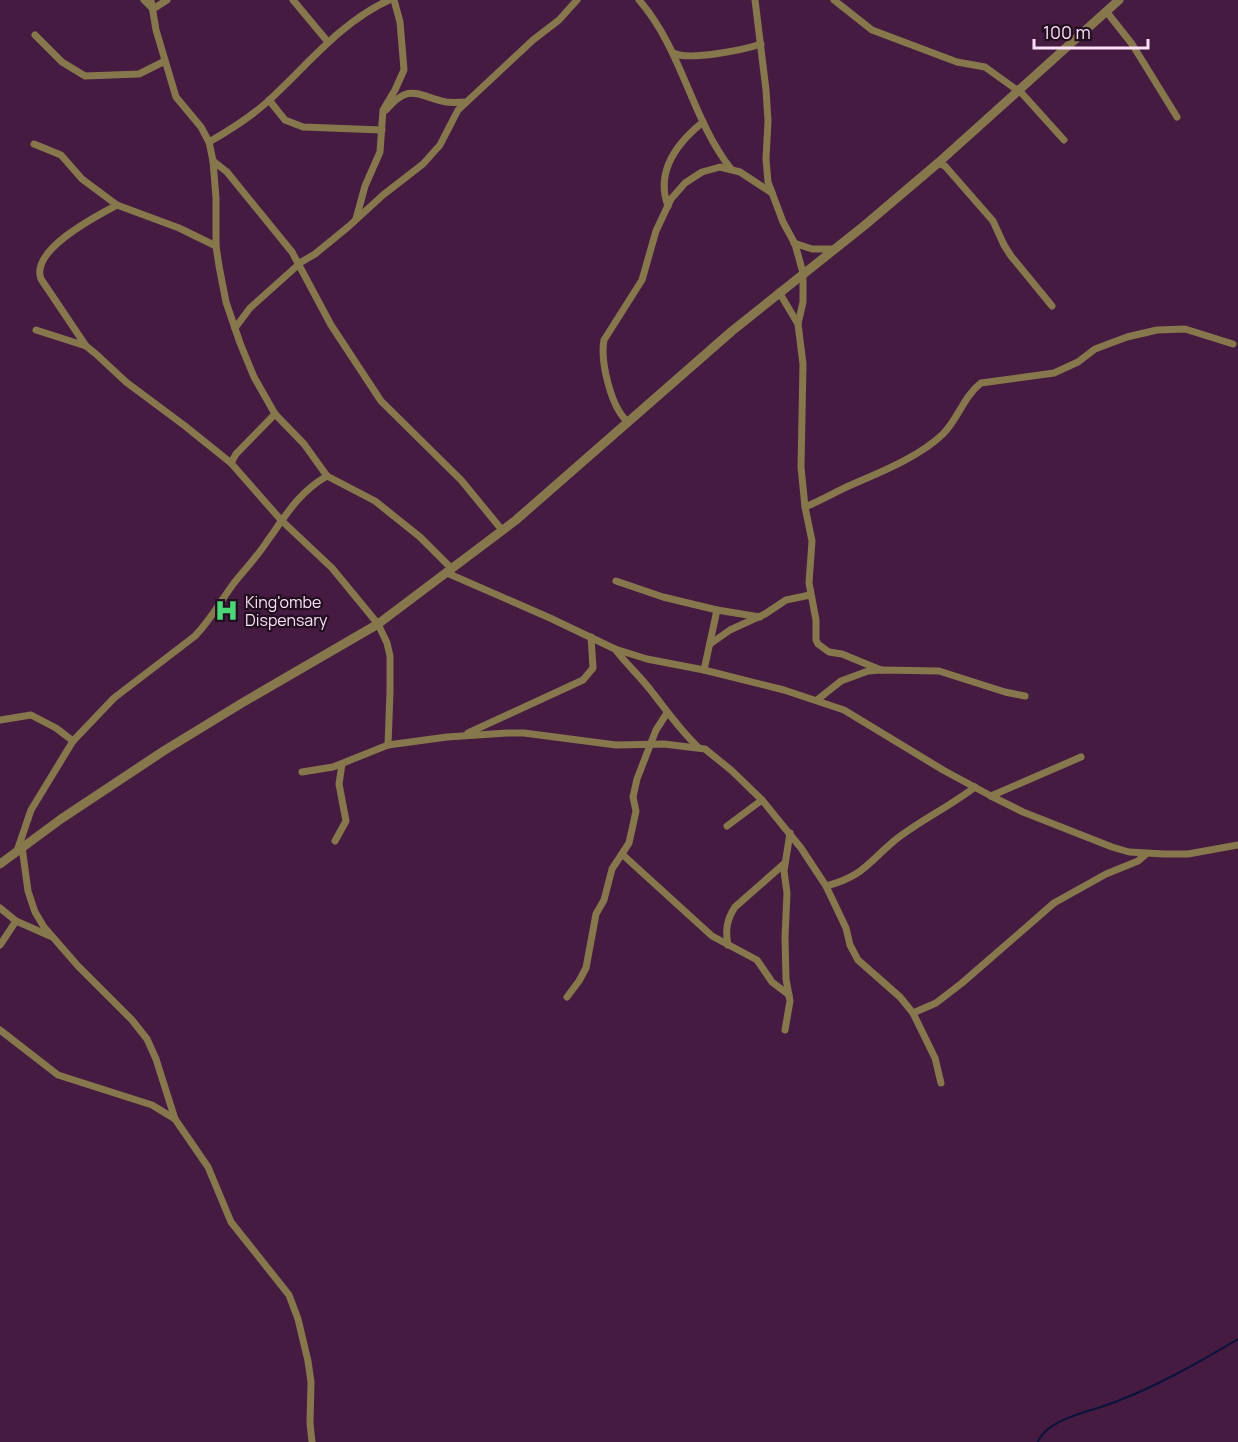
<svg xmlns="http://www.w3.org/2000/svg" width="1238" height="1442" font-family="Manrope,sans-serif">
	<style>
		.lines { fill: none; stroke-linecap: round; stroke-linejoin: round }
		.stream { stroke: #0b123c; stroke-width: 2 }
		.minor { stroke: #86774c; stroke-width: 7 }
		.tertiary { stroke: #86774c; stroke-width: 9 }
		.labels { text-anchor: middle; stroke-width: 4.5; stroke-linejoin: round; paint-order: stroke }
		.poi-label { font-size: 16px; fill: #fbe0f7; stroke: #210f20; text-anchor: start }
	</style>
	<rect width="100%" height="100%" fill="#451b42"/>
	<g class="lines">
		<path class="stream" d="M1038,1442C1045,1422 1082,1413 1101,1407C1149,1391 1194,1365 1238,1339"/>
		<g class="minor">
			<polyline points="144,0 153,9 167,0"/>
			<polyline points="151,0 156,30 176,97 201,127 209,142 213,161 216,198 216,246 219,266 226,302 240,343 254,377 275,414 304,444 327,476 375,501 420,537 452,569"/>
			<polyline points="293,0 328,42"/>
			<path d="M639,0C682,49 691,118 731,169"/>
			<polyline points="755,0 766,90 768,121 766,159 768,182 783,222 795,244 803,273 803,302 798,324"/>
			<polyline points="834,0 872,30 957,62 985,67 1017,90"/>
			<polyline points="1106,11 1132,44 1177,117"/>
			<polyline points="35,35 62,62 85,76 139,74 165,61"/>
			<path d="M673,53C689,61 743,50 761,44"/>
			<polyline points="1018,89 1064,140"/>
			<polyline points="269,100 285,120 303,127 382,130"/>
			<path d="M386,110C410,82 417,96 446,102C453,103 459,102 466,102"/>
			<path d="M209,142C230,130 249,118 266,103C306,67 339,23 389,0"/>
			<polyline points="34,144 61,155 82,179 117,205 179,228 216,246"/>
			<polyline points="213,161 227,172 292,252 331,325 381,401 461,480 502,530"/>
			<polyline points="938,163 945,166 993,221 1004,245 1011,256 1052,306"/>
			<path d="M668,206C655,171 677,143 703,122"/>
			<polyline points="356,219 365,186 380,152 383,110 395,90 404,70 400,22 394,0"/>
			<polyline points="794,243 812,249 835,249"/>
			<polyline points="298,264 315,254 348,227 383,195 423,164 440,145 458,110 533,40 559,20 577,0"/>
			<polyline points="779,292 798,324 803,364 801,467 805,507 812,541 809,583 816,620 816,640 818,644 829,652 842,654 881,670"/>
			<polyline points="235,328 250,308 298,265"/>
			<polyline points="36,330 86,346 96,354 126,382 185,426 231,463 281,520 332,568 378,624 387,643 390,656 390,692 388,745"/>
			<path d="M86,346L41,279C30,250 96,216 117,205"/>
			<path d="M627,421C611,407 600,361 604,340L642,280L656,231L671,199L685,183L702,172L720,167L740,172L772,193"/>
			<polyline points="231,463 236,454 275,414"/>
			<path d="M805,507C820,501 835,492 851,485C881,472 919,457 943,434C958,419 964,396 981,383L1054,373L1078,362L1095,349L1127,337L1157,330L1185,329L1233,344"/>
			<polyline points="447,573 550,618 615,649 647,659 704,670 784,690 844,710 943,770 991,796 1023,812 1112,847 1129,852 1164,854 1188,854 1238,845"/>
			<polyline points="616,581 663,597 717,610 760,617"/>
			<polyline points="710,644 730,630 765,614 786,600 810,595"/>
			<path d="M615,649C626,664 641,677 652,692C667,711 680,730 698,747"/>
			<polyline points="704,670 717,610"/>
			<polyline points="817,700 841,681 868,671 881,670 939,671 1005,692 1025,696"/>
			<polyline points="0,720 31,715 56,728 73,741"/>
			<polyline points="468,733 583,680 593,668 591,637"/>
			<polyline points="302,772 333,767 388,745 447,737 507,733 524,733 616,745 664,744 705,749 731,770 762,800 801,848 826,886 846,928 850,945 858,960 900,997 913,1013 935,1058 941,1083"/>
			<polyline points="991,796 1081,757"/>
			<polyline points="727,826 762,800"/>
			<polyline points="335,841 346,821 339,784 342,764"/>
			<polyline points="22,847 28,891 35,912 44,927 78,966 132,1020 147,1039 156,1059 175,1119 208,1167 231,1222 289,1295 298,1319 308,1361 311,1382 310,1423 312,1442"/>
			<path d="M17,851L31,810L73,741L114,698L195,636C212,618 220,602 234,583C245,569 258,556 268,540C286,515 299,492 327,476"/>
			<polyline points="623,855 712,936 757,960 772,982 789,995"/>
			<path d="M826,886C862,877 868,863 894,841C919,821 949,807 975,787"/>
			<polyline points="0,908 16,921 50,936"/>
			<polyline points="0,945 16,921"/>
			<path d="M728,945C725,930 727,919 735,907L785,863"/>
			<polyline points="567,997 579,981 586,968 596,914 604,900 612,869 629,843 636,811 633,797 637,779 656,730 667,713"/>
			<polyline points="913,1013 936,1003 962,983 1054,903 1106,874 1138,861 1146,854"/>
			<polyline points="0,1030 58,1075 152,1105 175,1119"/>
			<polyline points="785,1030 790,1001 786,979 785,937 787,893 784,871 790,833"/>
		</g>
		<polyline class="tertiary" points="0,864 61,819 165,750 242,703 378,624 516,520 732,331 865,225 938,163 1119,0"/>
	</g>
	<defs>
		<symbol id="hospital-bare" viewBox="-9 -9 18 18"><path d="M-5-5h3v3.5h4V-5h3V5h-3V1.5h-4V5h-3Z" fill="#4bd677" stroke="#210f20" stroke-width="2.5" paint-order="stroke"/></symbol>
	</defs>
	<g fill-rule="evenodd">
		<use href="#hospital-bare" x="210" y="594" width="33" height="33"/>
	</g>
	<g class="labels">
		<g class="poi-label">
			<text x="245" y="608">King'ombe<tspan x="245" dy="18">Dispensary</tspan></text>
		</g>
	</g>
	<path d="M1034 39v9h114v-9" fill="none" stroke="#fbe0f7" stroke-width="3"/>
	<text x="1043" y="39" font-size="18" fill="#fbe0f7" stroke="#210f20" stroke-width="4.5" paint-order="stroke">100 m</text>
</svg>
